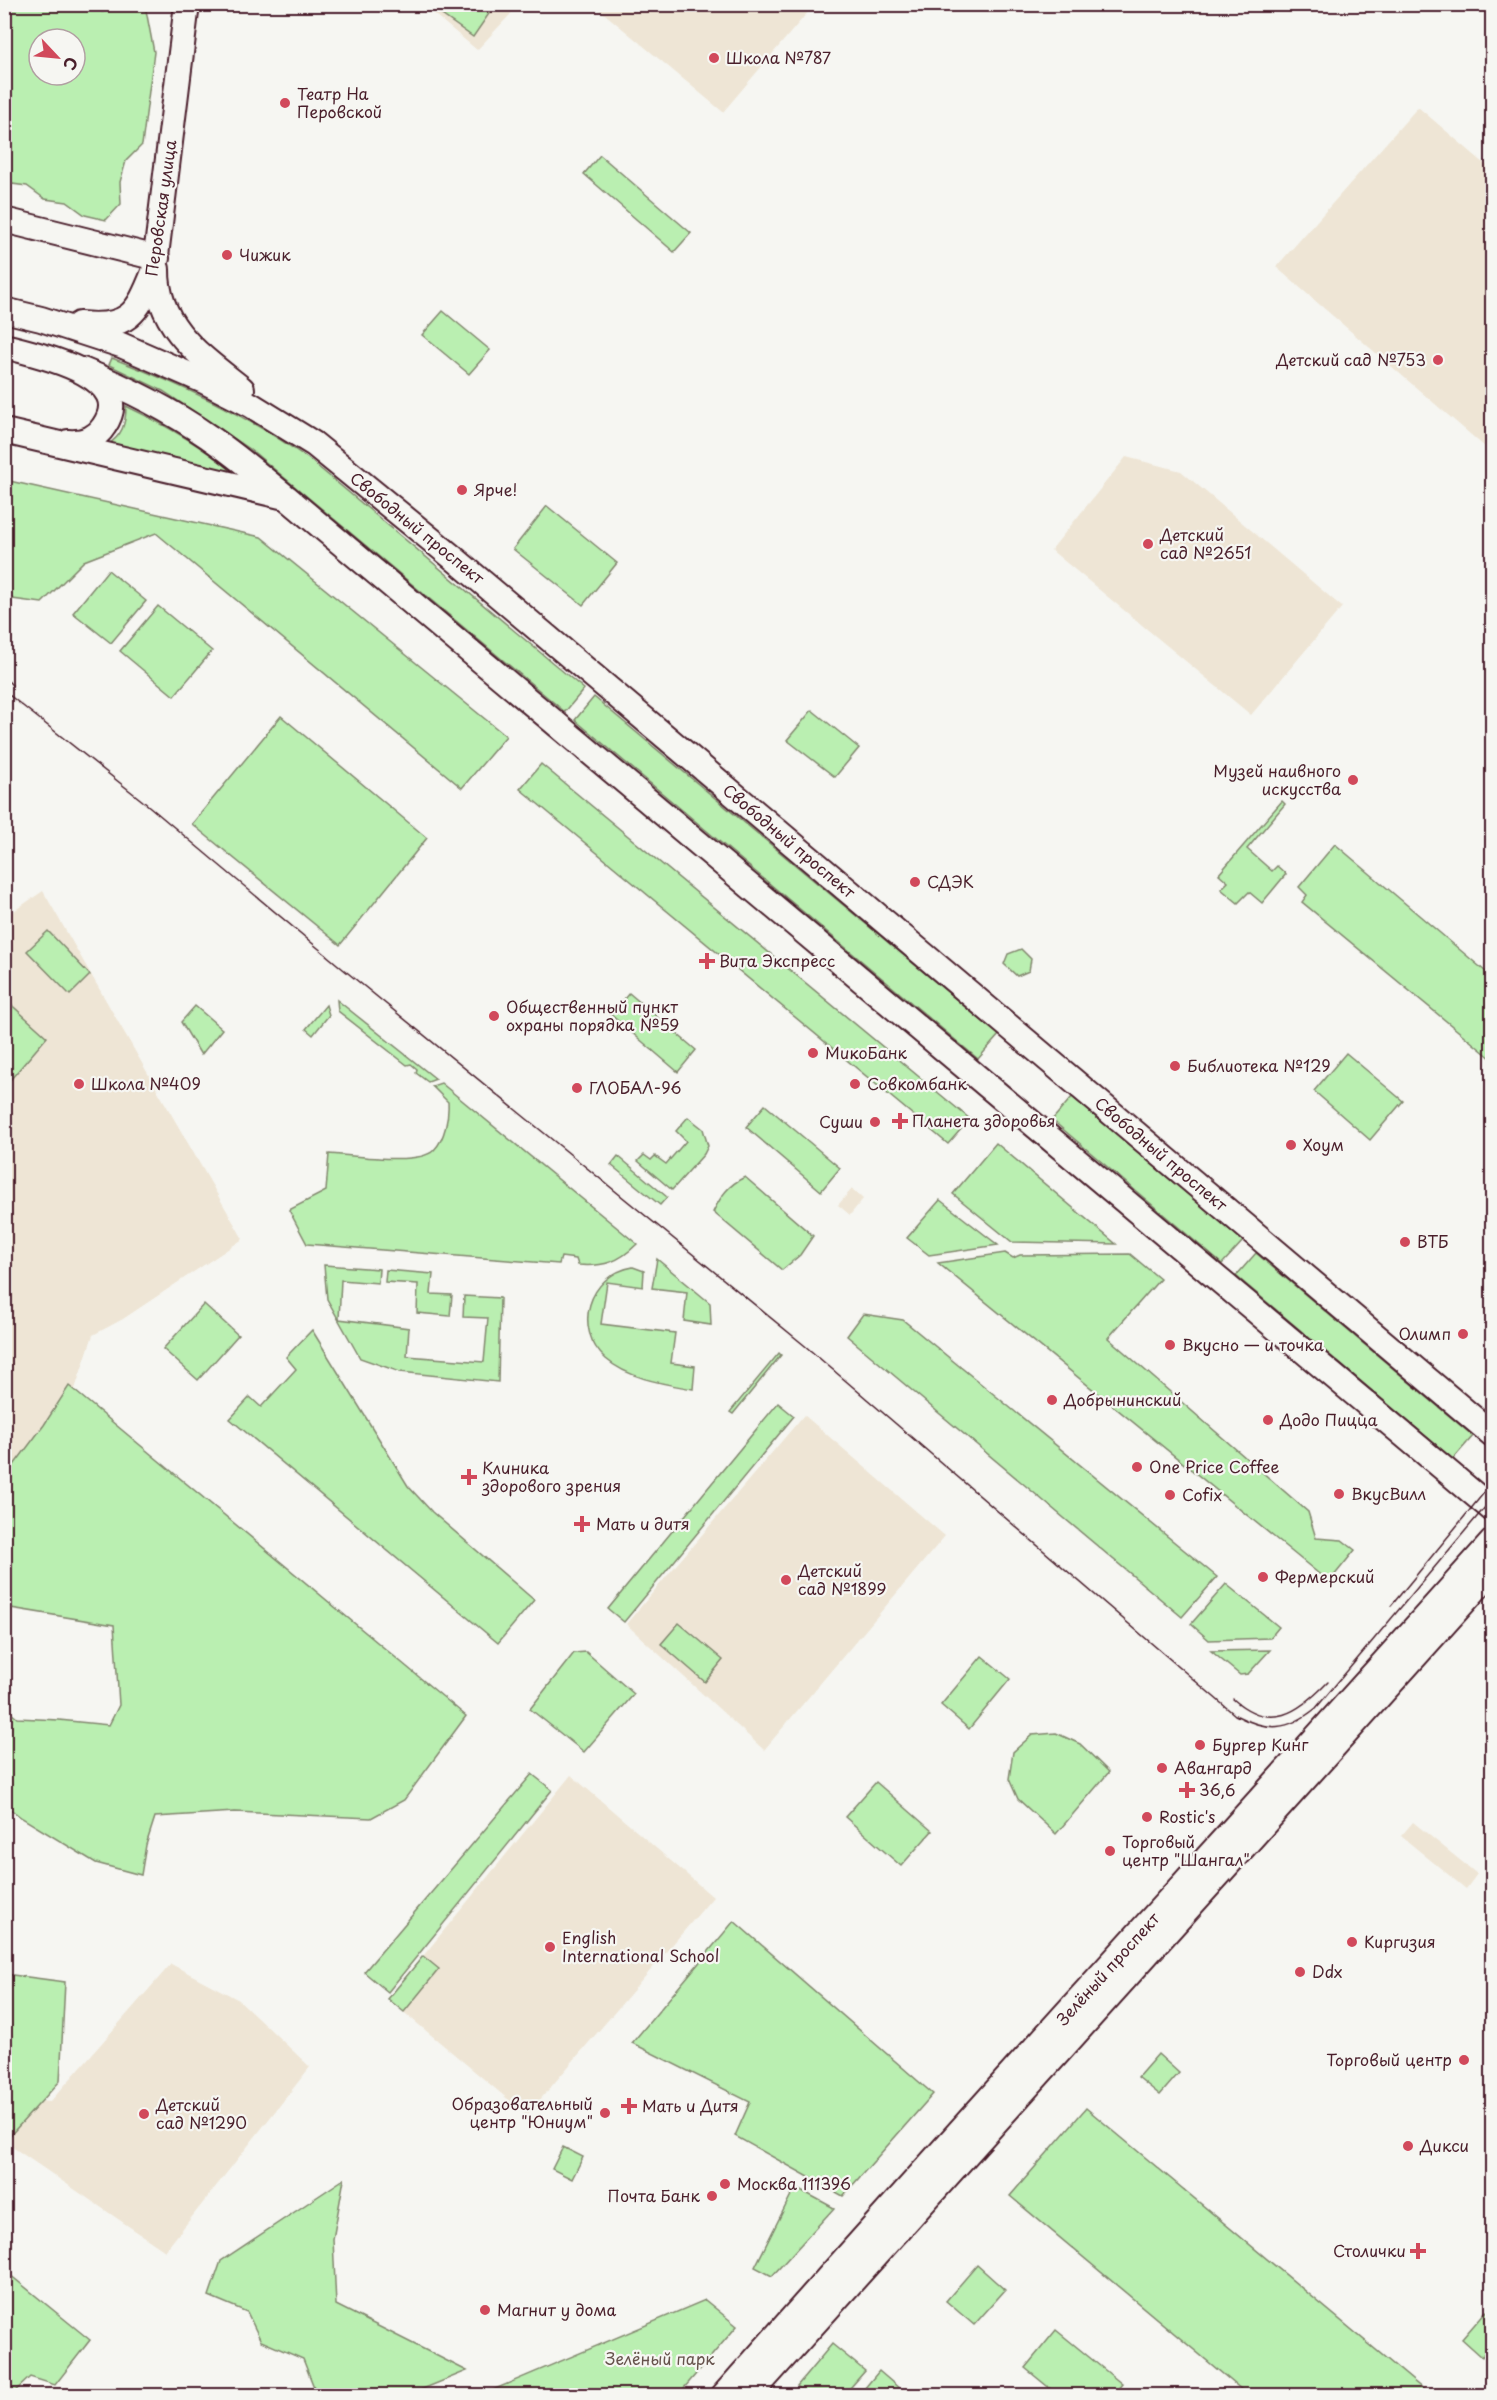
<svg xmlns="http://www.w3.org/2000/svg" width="1497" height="2400" font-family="'Playpen Sans',sans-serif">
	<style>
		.built { fill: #eee5d5 }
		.green { fill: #baefb1; stroke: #82876e; stroke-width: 1.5; fill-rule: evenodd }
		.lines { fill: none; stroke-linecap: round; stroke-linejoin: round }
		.secondary-casing { stroke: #4a1f2b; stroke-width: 28 }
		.secondary { stroke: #f6f6f2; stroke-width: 24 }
		.tram { stroke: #4a1f2b; stroke-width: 1.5 }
		.poi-dot { fill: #d1495b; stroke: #f6f6f2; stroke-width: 2 }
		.labels { text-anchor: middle; stroke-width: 4.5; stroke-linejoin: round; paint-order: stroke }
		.poi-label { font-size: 16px; fill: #4a1f2b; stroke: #f6f6f2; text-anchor: start }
		.street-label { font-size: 16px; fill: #4a1f2b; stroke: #f6f6f2 }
		.park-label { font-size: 16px; fill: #66534c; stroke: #f6f6f2 }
	</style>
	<rect width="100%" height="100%" fill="#f6f6f2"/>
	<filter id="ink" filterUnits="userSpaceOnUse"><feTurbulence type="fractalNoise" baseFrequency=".0167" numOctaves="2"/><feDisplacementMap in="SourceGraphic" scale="12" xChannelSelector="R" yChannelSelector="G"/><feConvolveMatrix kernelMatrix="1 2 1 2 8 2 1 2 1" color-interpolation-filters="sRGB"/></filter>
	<g filter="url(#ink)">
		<g class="built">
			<polygon points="423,5 519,5 477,50"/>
			<polygon points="594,5 814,5 723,112"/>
			<polygon points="1418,107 1492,170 1492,453 1276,267"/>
			<polygon points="1126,457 1181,471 1342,607 1251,715 1051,550"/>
			<polygon points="43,891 243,1239 123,1319 93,1335 68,1410 5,1492 5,917"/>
			<polygon points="852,1189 863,1199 850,1215 838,1205"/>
			<polygon points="804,1415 945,1536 764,1750 626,1624"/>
			<polygon points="571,1775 713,1897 527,2115 388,1999"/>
			<polygon points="1413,1822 1477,1874 1466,1889 1401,1836"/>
			<polygon points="171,1964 239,2000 310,2067 165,2251 5,2142 5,2126 27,2100 50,2102"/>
		</g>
		<g class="green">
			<path d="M5,4L46,8L51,5H93L102,12L125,6L146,10L154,52L142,145L126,161L120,182L121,204L106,220L85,215L67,202L45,199L27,186L5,183ZM39,39H75V75H39Z"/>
			<polygon points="449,5 449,4 495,5 473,37 442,15"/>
			<polygon points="600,155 691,233 674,252 584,174"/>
			<polygon points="443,311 490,350 469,374 422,335"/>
			<path d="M112,358C182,385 249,416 310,460L584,689L565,712L250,449L163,391L109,365Z"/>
			<path d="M126,406C164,424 201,445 233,472L231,476L107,445C122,436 126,424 126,406Z"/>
			<polygon points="5,480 261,537 506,736 462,788 156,533 84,561 42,603 5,598"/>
			<polygon points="547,506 617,563 583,605 513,549"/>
			<polygon points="108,570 146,601 111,643 73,613"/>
			<polygon points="158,606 212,651 174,696 120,651"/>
			<polygon points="594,697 999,1035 978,1059 575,720"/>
			<polygon points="812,710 859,748 835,777 787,740"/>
			<polygon points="281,716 427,838 340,945 192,824"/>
			<polygon points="541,764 970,1119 948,1144 520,789"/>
			<polygon points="1282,801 1285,804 1247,849 1272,871 1277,866 1286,874 1262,903 1249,892 1238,903 1221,889 1228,882 1219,874"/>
			<polygon points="1335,844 1492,977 1492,1059 1302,902 1307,895 1299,887"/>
			<polygon points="48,931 90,975 70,995 27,951"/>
			<polygon points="1021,949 1031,959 1029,971 1017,976 1004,964 1008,954"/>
			<polygon points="629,993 696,1050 678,1072 611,1015"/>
			<polygon points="5,999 47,1037 5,1086"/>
			<polygon points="337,1000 436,1079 428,1082 416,1073 417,1069 411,1064 407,1065 338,1011"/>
			<polygon points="326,1005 329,1015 313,1035 306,1029"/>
			<polygon points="195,1006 222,1029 201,1055 181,1022"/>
			<polygon points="1346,1053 1403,1101 1370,1140 1314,1091"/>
			<path d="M441,1083L637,1244C619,1262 604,1267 578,1265L576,1259L561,1257L559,1264L307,1244L289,1210L326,1191L329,1154C351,1155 419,1166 434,1150C445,1139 449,1117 448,1102L432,1086Z"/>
			<polygon points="1072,1097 1243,1241 1222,1264 1052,1120"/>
			<polygon points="765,1105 840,1168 821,1191 746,1127"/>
			<polygon points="688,1117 703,1129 708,1146 704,1154 672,1190 638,1161 644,1155 651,1160 655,1156 666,1164 686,1141 676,1131"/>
			<polygon points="996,1143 1116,1244 1012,1242 953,1194"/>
			<polygon points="618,1156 667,1197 660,1205 611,1165"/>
			<path d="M745,1177L813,1236L800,1255L782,1270L713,1212C721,1196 728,1185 745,1177Z"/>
			<polygon points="940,1200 998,1245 929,1255 907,1238"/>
			<polygon points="1005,1253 1013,1258 1020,1255 1130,1254 1160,1279 1108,1338 1308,1512 1316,1538 1342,1540 1355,1550 1329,1582 938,1263"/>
			<polygon points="1256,1253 1473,1436 1453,1459 1236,1276"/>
			<polygon points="657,1259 710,1303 711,1325 684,1321 687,1292 652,1288"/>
			<polygon points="324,1265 379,1269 378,1283 341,1280 339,1319 409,1328 407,1356 484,1362 488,1318 463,1317 464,1296 500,1298 498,1382 400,1372 360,1358 327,1299"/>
			<path d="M633,1267L644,1271L643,1287L607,1282L601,1324L675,1333L671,1363L695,1366L693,1389C665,1384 629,1379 606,1359C572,1329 588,1275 633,1267Z"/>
			<polygon points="386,1270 433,1274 431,1294 452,1295 450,1316 417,1313 418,1284 385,1282"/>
			<polygon points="204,1304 238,1335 198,1380 163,1349"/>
			<polygon points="863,1314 903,1320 1217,1577 1182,1617 847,1336"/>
			<polygon points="312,1330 408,1486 432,1512 534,1600 498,1643 230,1419 250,1397 261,1407 296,1369 286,1357"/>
			<polygon points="779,1353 781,1355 733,1414 730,1412"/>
			<polygon points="69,1386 466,1716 404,1800 371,1818 235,1812 155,1817 146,1845 141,1875 96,1863 22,1818 5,1805 5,1708 17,1718 59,1720 109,1725 119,1705 114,1625 5,1607 5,1477 44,1425"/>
			<polygon points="778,1403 794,1416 624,1622 608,1609"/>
			<polygon points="1226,1584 1279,1627 1270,1638 1209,1640 1191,1624"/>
			<polygon points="679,1623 723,1660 705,1682 661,1644"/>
			<polygon points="1270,1650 1248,1674 1240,1675 1211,1651"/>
			<polygon points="586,1652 634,1694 584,1752 530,1709 574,1653"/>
			<polygon points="982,1656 1010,1679 969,1729 941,1705"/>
			<polygon points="1056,1733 1080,1744 1109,1772 1056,1834 1018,1799 1009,1779 1013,1752 1032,1735"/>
			<polygon points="532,1774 552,1790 388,1992 364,1972"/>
			<polygon points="876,1782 932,1831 901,1866 845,1817"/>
			<polygon points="734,1921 933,2094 843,2196 735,2136 750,2102 632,2043"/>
			<polygon points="423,1956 439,1969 404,2012 388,1999"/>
			<polygon points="5,1974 65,1982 60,2081 5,2141"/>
			<polygon points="1158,2054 1179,2073 1160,2095 1138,2077"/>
			<polygon points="1086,2108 1430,2395 1248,2395 1010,2196"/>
			<polygon points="563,2147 583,2157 572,2179 552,2169"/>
			<polygon points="344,2179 333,2239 336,2305 467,2371 408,2395 317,2395 303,2359 261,2341 247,2312 209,2296 221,2261"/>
			<polygon points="795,2187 834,2208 772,2276 755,2267"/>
			<polygon points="977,2265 1005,2290 974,2325 946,2301"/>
			<polygon points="4,2270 90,2340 55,2385 30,2377 11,2395 5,2395"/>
			<polygon points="705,2300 737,2326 678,2395 481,2395"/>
			<polygon points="1486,2311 1492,2317 1492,2344 1482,2357 1462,2339"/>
			<polygon points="1056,2330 1122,2384 1113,2395 1058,2395 1025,2368"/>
			<polygon points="832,2344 865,2371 844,2395 801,2395 804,2392 797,2386"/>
			<polygon points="879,2371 907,2395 859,2395"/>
		</g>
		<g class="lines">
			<defs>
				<g id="secondary">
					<polyline points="4,220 157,258"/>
					<path d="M157,269C156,327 202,357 242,389"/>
					<polyline points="4,310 41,319 121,345 206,382 251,405 314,444 456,560 1492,1434"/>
					<path d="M79,324C128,329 137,315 154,272L187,4"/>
					<path d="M4,346C35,354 139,375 104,426C96,439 82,443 68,442"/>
					<path d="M82,370C127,388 169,409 209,437C236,455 261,477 286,497L1492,1509"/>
					<polyline points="4,431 281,496"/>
					<path d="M723,2396C977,2108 1237,1827 1492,1542"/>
					<polyline points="749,2396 1492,1571"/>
				</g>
			</defs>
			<use href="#secondary" class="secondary-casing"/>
			<use href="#secondary" class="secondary"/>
			<g class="tram">
				<polyline points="4,677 12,685"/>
				<path d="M4,691L144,802L343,969L804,1345L1235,1715C1268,1732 1288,1731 1316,1708L1492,1499"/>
				<polyline points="1391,1606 1492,1483"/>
				<path d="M1233,1699C1271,1732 1298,1713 1328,1682"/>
			</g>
		</g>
	</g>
	<g class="poi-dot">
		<circle cx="714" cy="58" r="6"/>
		<circle cx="285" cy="103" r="6"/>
		<circle cx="227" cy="255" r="6"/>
		<circle cx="1438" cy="360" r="6"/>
		<circle cx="462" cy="490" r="6"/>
		<circle cx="1148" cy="544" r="6"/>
		<circle cx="1353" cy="780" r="6"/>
		<circle cx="915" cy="882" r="6"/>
		<path d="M704 952h6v6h6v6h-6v6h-6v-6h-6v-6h6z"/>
		<circle cx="494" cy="1016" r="6"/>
		<circle cx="813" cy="1053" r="6"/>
		<circle cx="1175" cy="1066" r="6"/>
		<circle cx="79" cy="1084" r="6"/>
		<circle cx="855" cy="1084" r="6"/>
		<circle cx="577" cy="1088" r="6"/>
		<path d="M897 1112h6v6h6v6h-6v6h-6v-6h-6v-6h6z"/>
		<circle cx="875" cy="1122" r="6"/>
		<circle cx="1291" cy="1145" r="6"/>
		<circle cx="1405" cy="1242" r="6"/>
		<circle cx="1463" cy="1334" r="6"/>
		<circle cx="1170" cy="1345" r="6"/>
		<circle cx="1052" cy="1400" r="6"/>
		<circle cx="1268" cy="1420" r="6"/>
		<circle cx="1137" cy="1467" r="6"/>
		<path d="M466 1468h6v6h6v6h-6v6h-6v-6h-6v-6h6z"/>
		<circle cx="1339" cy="1494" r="6"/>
		<circle cx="1170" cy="1495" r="6"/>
		<path d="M579 1515h6v6h6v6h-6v6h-6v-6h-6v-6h6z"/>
		<circle cx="1263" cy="1577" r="6"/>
		<circle cx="786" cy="1580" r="6"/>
		<circle cx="1200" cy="1745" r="6"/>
		<circle cx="1162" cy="1768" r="6"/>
		<path d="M1184 1781h6v6h6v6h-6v6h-6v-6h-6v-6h6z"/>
		<circle cx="1147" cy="1817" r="6"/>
		<circle cx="1110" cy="1851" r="6"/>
		<circle cx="1352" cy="1942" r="6"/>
		<circle cx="550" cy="1947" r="6"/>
		<circle cx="1300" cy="1972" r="6"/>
		<circle cx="1464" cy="2060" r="6"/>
		<path d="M626 2097h6v6h6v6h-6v6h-6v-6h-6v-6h6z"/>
		<circle cx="605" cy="2113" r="6"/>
		<circle cx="144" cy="2114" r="6"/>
		<circle cx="1408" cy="2146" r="6"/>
		<circle cx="725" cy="2184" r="6"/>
		<circle cx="712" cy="2196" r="6"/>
		<path d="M1415 2242h6v6h6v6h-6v6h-6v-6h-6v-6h6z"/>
		<circle cx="485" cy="2310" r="6"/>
	</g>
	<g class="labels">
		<g class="poi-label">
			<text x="726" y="64">Школа №787</text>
			<text x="297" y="100">Театр На<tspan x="297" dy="18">Перовской</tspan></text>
			<text x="239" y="261">Чижик</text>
			<text x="1426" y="366" text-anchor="end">Детский сад №753</text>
			<text x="474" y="496">Ярче!</text>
			<text x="1160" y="541">Детский<tspan x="1160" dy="18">сад №2651</tspan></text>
			<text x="1341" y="777" text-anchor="end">Музей наивного<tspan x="1341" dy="18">искусства</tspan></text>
			<text x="927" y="888">СДЭК</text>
			<text x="719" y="967">Вита Экспресс</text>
			<text x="506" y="1013">Общественный пункт<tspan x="506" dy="18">охраны порядка №59</tspan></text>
			<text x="825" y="1059">МикоБанк</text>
			<text x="1187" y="1072">Библиотека №129</text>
			<text x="91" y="1090">Школа №409</text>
			<text x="867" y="1090">Совкомбанк</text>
			<text x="589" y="1094">ГЛОБАЛ-96</text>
			<text x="912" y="1127">Планета здоровья</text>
			<text x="863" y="1128" text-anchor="end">Суши</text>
			<text x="1303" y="1151">Хоум</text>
			<text x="1417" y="1248">ВТБ</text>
			<text x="1451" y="1340" text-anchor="end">Олимп</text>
			<text x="1182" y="1351">Вкусно — и точка</text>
			<text x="1064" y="1406">Добрынинский</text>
			<text x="1280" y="1426">Додо Пицца</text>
			<text x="1149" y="1473">One Price Coffee</text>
			<text x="482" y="1474">Клиника<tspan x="482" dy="18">здорового зрения</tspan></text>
			<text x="1351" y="1500">ВкусВилл</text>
			<text x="1182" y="1501">Cofix</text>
			<text x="596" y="1530">Мать и дитя</text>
			<text x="798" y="1577">Детский<tspan x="798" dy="18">сад №1899</tspan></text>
			<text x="1275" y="1583">Фермерский</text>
			<text x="1212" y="1751">Бургер Кинг</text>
			<text x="1174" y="1774">Авангард</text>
			<text x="1199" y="1796">36,6</text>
			<text x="1159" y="1823">Rostic's</text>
			<text x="1122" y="1848">Торговый<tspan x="1122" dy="18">центр "Шангал"</tspan></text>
			<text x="562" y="1944">English<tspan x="562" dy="18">International School</tspan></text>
			<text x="1364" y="1948">Киргизия</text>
			<text x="1312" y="1978">Ddx</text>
			<text x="1452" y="2066" text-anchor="end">Торговый центр</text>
			<text x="593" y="2110" text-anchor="end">Образовательный<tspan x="593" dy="18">центр "Юниум"</tspan></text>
			<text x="156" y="2111">Детский<tspan x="156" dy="18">сад №1290</tspan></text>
			<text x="642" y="2112">Мать и Дитя</text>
			<text x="1420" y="2152">Дикси</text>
			<text x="737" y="2190">Москва 111396</text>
			<text x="700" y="2202" text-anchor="end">Почта Банк</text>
			<text x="1406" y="2257" text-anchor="end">Столички</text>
			<text x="497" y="2316">Магнит у дома</text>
		</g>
		<g class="street-label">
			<text transform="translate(161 208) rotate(-82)" y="6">Перовская улица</text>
			<text transform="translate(417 528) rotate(39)" y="6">Свободный проспект</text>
			<text transform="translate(789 841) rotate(40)" y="6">Свободный проспект</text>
			<text transform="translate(1161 1154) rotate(40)" y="6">Свободный проспект</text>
			<text transform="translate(1108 1969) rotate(-48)" y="6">Зелёный проспект</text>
		</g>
		<g class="park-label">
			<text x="660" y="2365">Зелёный парк</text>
		</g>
	</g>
	<rect width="1497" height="2400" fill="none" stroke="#f6f6f2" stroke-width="24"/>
	<rect x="12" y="12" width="1473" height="2376" fill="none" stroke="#4a1f2b" stroke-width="2" filter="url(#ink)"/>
	<g transform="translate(57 57) rotate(116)"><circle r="28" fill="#f6f6f2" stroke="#b1a0a2" stroke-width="1.5"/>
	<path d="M0-4.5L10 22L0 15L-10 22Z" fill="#d1495b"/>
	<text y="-9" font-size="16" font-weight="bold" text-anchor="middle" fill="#4a1f2b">С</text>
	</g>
</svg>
